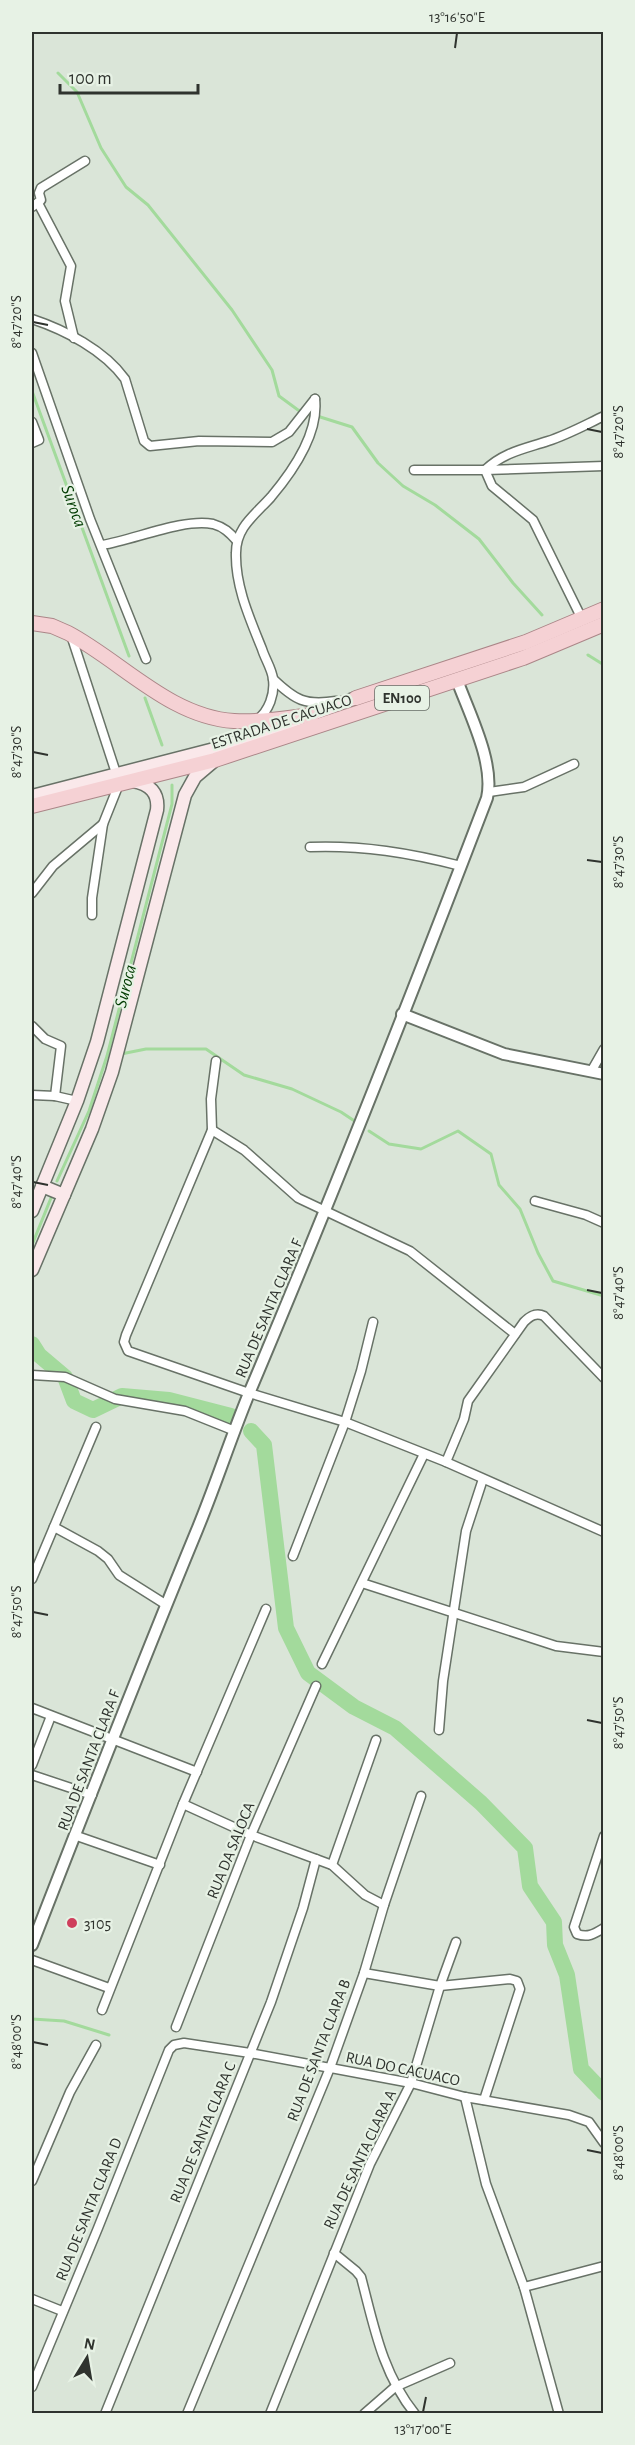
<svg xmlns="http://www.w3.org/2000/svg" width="635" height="2445" font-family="'Alegreya Sans',sans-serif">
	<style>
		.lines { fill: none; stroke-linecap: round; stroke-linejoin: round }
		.stream { stroke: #a3da9c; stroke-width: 3 }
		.river { stroke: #a3da9c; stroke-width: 16 }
		.minor-casing { stroke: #687267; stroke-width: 11 }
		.tertiary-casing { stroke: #687267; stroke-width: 14 }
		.secondary-casing { stroke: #687267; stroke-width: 15 }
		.primary-casing { stroke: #ab8688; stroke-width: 16 }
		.minor { stroke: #fff; stroke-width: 8 }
		.tertiary { stroke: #fff; stroke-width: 10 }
		.secondary { stroke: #fae8ea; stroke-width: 12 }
		.primary { stroke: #f5d1d4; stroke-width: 14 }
		.ticks { fill: none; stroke: #2f332e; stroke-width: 2 }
		.poi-dot { fill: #cf3f5d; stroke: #e7f2e5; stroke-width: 2 }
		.labels { text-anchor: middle; stroke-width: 4.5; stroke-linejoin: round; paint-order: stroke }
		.shield { fill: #e7f2e5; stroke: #666c65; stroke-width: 1.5 }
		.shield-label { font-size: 15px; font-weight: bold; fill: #2f332e }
		.street-label { font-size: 16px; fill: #2f332e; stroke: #e7f2e5 }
		.poi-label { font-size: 16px; fill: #2f332e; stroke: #e7f2e5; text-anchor: start }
		.water-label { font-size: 18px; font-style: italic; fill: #003b00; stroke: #e7f2e5 }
		.neatline { fill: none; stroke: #2f332e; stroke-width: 2 }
		.ticks-label { font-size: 15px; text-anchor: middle; fill: #2f332e }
	</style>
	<rect width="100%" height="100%" fill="#dae5d8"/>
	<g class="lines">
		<g class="stream">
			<polyline points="58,73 77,92 101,148 126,187 148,205 232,310 272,370 279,396 298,410 352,427 378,463 403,486 435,505 479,539 513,583 542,615"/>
			<polyline points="32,391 129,656"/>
			<polyline points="588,655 604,665"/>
			<polyline points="145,698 162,745"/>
			<polyline points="121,1054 146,1049 206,1049 244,1075 292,1089 341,1112 356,1122"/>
			<polyline points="369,1131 389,1144 421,1149 458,1131 491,1154 499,1185 520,1209 538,1253 553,1281 604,1296"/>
			<polyline points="57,1181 89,1111 107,1056 172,804 172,785"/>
			<polyline points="32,1245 51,1198"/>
			<polyline points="32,2019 64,2021 109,2035"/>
		</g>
		<g class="river">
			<polyline points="32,1344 39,1355 65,1377 74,1401 93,1410 122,1396 169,1400 231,1416"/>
			<polyline points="251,1431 264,1445 286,1628 308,1673 354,1707 395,1728 481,1803 525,1848 530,1886 554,1922 555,1945 567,1975 581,2069 604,2093"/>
		</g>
		<defs>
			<g id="minor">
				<polyline points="38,203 71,266 65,301 74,338"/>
				<polyline points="32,207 41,200 39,193 41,188 85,161"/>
				<path d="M32,319C65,330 104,350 125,379L144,441L150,446L199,441L272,442L289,432L315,399"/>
				<polyline points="32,353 90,519 146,659"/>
				<polyline points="32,422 39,440 32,443"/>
				<polyline points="414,470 485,470 492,486 533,520 582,619"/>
				<path d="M485,470C504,452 524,449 548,441C567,435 585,425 604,416"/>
				<polyline points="485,470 604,466"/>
				<path d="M102,545C134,540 183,518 213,524C224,527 230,533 236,540"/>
				<polyline points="71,635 116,773"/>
				<path d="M273,679C295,700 305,706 336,701"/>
				<path d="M257,720C269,711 275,694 273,679C272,669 265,659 262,649C250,619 235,586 236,553C236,527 255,515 271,497C292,472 319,433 315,399"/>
				<polyline points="489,792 524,787 574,764"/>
				<path d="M310,847C362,845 410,853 461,866"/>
				<polyline points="32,893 53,866 103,824"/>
				<polyline points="92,915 92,898 103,824 119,784"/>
				<polyline points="32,1026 45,1039 61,1046 55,1096"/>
				<polyline points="216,1061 211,1099 212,1130 126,1335 124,1342 128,1351 249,1393 345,1422 446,1462 604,1532"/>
				<polyline points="592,1070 604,1049"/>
				<polyline points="32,1095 55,1096 77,1101"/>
				<polyline points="212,1130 244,1150 298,1198 410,1251 515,1334"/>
				<polyline points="535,1201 586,1215 604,1223"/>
				<polyline points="32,1375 65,1377 115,1399 185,1411 235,1431"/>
				<path d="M446,1462L464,1419L468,1401L524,1322C530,1316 536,1312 544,1316L604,1378"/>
				<polyline points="54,1527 98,1551 108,1559 119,1575 165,1604"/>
				<polyline points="293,1556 345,1422 361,1371 373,1322"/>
				<polyline points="32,1579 96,1427"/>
				<polyline points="362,1583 556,1646 604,1652"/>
				<polyline points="322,1664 424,1454"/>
				<polyline points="32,1708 197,1772"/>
				<polyline points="439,1730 443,1681 466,1531 483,1479"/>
				<polyline points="32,1765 51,1716"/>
				<polyline points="32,1775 92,1795"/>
				<polyline points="183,1804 251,1835 332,1865 365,1895 384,1905"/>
				<polyline points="74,1835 160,1865"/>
				<path d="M604,1836L574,1927L577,1934C588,1938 594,1934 604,1928"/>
				<polyline points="332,1865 376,1740"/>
				<polyline points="32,1960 109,1988"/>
				<polyline points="364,1973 440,1986 510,1979 517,1981 520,1989 484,2100"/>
				<polyline points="102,2010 183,1804 266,1609"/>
				<polyline points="176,2027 251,1835 316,1686"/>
				<polyline points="465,2097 486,2184 524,2287 559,2414"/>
				<polyline points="32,2181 70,2092 96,2045"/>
				<path d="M334,2253L356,2271L361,2277C374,2326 382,2373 415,2414"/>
				<polyline points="524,2287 604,2266"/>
				<polyline points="32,2299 62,2311"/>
				<polyline points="32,2387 98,2228 169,2050 174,2045 184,2043 250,2053 411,2083 465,2097 569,2115 589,2122 604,2143"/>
				<polyline points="105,2414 271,2002 303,1908 316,1859"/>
				<polyline points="187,2414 330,2068 364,1973 384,1905 421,1796"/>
				<polyline points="270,2414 370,2164 411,2083 440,1986 456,1942"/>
				<polyline points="364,2414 395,2387 450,2363"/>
			</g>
			<g id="tertiary">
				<polyline points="402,1014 504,1054 604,1074"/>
				<path d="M32,1945C86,1806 140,1668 197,1530C216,1484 231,1437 250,1391C333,1195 411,997 487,798C495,763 469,713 457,680"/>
			</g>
			<g id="secondary">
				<polyline points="32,796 222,747 356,698"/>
				<polyline points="42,1186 64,1195"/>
				<path d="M32,1211L77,1101L97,1042L157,810C159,793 150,784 133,781"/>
				<polyline points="32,1270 92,1129 112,1072 185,795 195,777 215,760"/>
			</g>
			<g id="primary">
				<path d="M32,623L52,626L68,633C121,661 170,717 234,721C260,723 287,718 312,715"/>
				<polyline points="356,698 526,642 604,609"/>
				<polyline points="32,806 215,760 523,658 604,624"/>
			</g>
		</defs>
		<use href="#minor" class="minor-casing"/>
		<use href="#tertiary" class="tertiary-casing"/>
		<use href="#secondary" class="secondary-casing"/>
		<use href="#primary" class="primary-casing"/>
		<use href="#minor" class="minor"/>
		<use href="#tertiary" class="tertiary"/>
		<use href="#secondary" class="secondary"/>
		<use href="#primary" class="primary"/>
	</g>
	<path class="ticks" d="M455,48L457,33M33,322L48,325M587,429L602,432M33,752L48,755M587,860L602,862M33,1182L48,1185M587,1290L602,1293M33,1612L48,1615M587,1720L602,1723M33,2042L48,2045M587,2150L602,2153M423,2412L426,2397"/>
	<circle class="poi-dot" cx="72" cy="1923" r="6"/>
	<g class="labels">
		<rect class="shield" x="375" y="686" width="54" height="24" rx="4.5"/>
		<g class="shield-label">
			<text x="402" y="703">EN100</text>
		</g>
		<g class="street-label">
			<text transform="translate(281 721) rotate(-18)" y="6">ESTRADA DE CACUACO</text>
			<text transform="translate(268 1308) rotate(-67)" y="6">RUA DE SANTA CLARA F</text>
			<text transform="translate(88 1760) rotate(-69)" y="6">RUA DE SANTA CLARA F</text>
			<text transform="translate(230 1850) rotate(-68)" y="6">RUA DA SALOCA</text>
			<text transform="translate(318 2050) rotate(-69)" y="6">RUA DE SANTA CLARA B</text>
			<text transform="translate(403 2068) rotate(12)" y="6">RUA DO CACUACO</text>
			<text transform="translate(202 2132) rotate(-68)" y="6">RUA DE SANTA CLARA C</text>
			<text transform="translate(359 2159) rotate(-65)" y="6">RUA DE SANTA CLARA A</text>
			<text transform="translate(88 2209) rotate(-68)" y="6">RUA DE SANTA CLARA D</text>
		</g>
		<g class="poi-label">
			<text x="84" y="1929">3105</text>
		</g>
		<g class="water-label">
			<text transform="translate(74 506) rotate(70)" y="6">Suroca</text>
			<text transform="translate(125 986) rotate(-76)" y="6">Suroca</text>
		</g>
	</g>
	<rect width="635" height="2445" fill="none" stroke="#e7f2e5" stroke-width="66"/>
	<g transform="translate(87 2358) rotate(11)" stroke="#e7f2e5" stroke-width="4.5" paint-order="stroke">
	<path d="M0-4.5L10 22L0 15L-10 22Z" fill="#2f332e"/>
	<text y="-9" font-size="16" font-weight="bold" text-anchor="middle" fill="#2f332e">N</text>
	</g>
	<path d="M60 84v9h138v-9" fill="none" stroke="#2f332e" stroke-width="3"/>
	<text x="69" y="84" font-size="18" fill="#2f332e" stroke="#e7f2e5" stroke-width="4.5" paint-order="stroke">100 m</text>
	<rect x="33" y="33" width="569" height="2379" class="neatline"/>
	<g class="ticks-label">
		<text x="457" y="22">13°16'50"E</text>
		<text transform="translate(16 322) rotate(-90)" y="5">8°47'20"S</text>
		<text transform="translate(618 432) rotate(-90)" y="5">8°47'20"S</text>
		<text transform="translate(16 752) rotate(-90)" y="5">8°47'30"S</text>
		<text transform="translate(618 862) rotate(-90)" y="5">8°47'30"S</text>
		<text transform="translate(16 1182) rotate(-90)" y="5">8°47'40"S</text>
		<text transform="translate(618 1293) rotate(-90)" y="5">8°47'40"S</text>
		<text transform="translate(16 1612) rotate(-90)" y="5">8°47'50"S</text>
		<text transform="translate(618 1723) rotate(-90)" y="5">8°47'50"S</text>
		<text transform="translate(16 2042) rotate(-90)" y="5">8°48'00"S</text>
		<text transform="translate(618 2153) rotate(-90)" y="5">8°48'00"S</text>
		<text x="423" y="2434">13°17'00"E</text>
	</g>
</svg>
